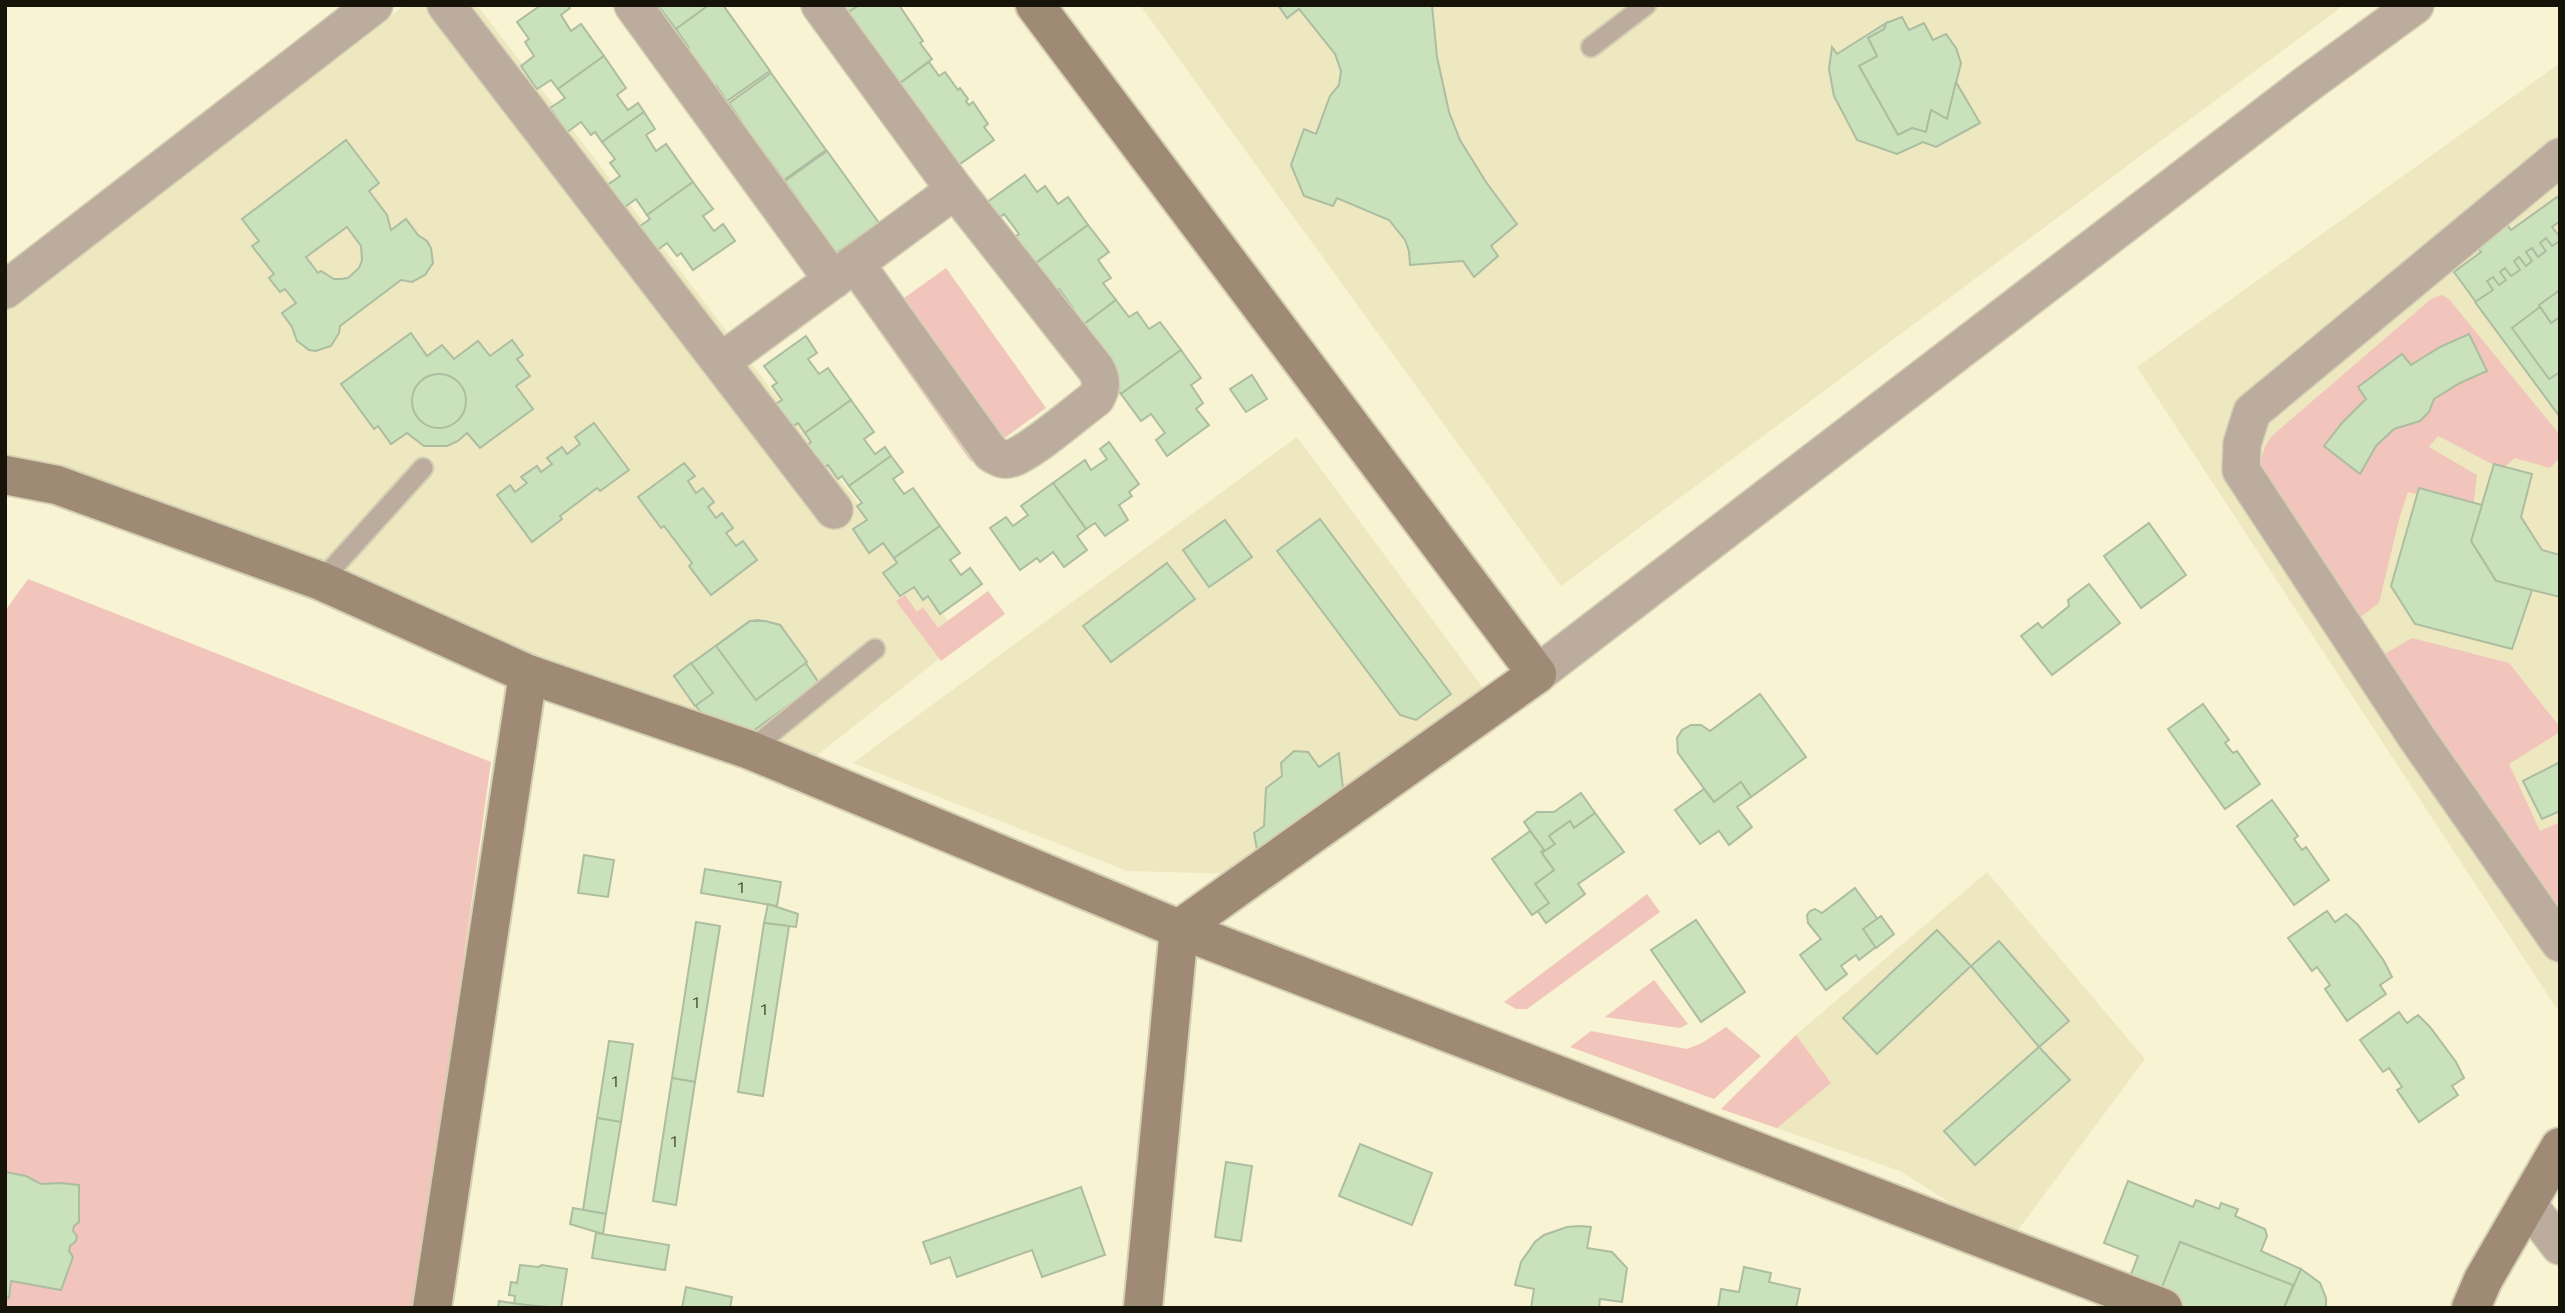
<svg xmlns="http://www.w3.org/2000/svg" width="2565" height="1313" font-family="Commissioner,sans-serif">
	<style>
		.built { fill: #eee8c0 }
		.green { fill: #f1c5bb }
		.building { fill: #cae2bb; stroke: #acbda1; stroke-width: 2; fill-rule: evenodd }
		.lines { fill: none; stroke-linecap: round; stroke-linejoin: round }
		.lane-casing { stroke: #d4cfb2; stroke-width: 23 }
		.street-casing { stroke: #d4cfb2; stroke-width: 40 }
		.secondary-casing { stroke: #d4cfb2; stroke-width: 42 }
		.lane { stroke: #bbac9e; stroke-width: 19 }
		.street { stroke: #bbac9e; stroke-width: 37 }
		.secondary { stroke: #9f8a75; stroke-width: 38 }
		.labels { text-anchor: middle; stroke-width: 7; stroke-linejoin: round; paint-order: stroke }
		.number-label { font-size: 16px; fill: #434836 }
	</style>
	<rect width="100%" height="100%" fill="#f8f3d2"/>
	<g class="built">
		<polygon points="405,5 477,5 963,640 787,779 5,485 5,303"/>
		<polygon points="1140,5 2344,5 1561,586"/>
		<polygon points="2560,63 2560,1005 2557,1009 2137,367"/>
		<polygon points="1297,437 1489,696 1240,874 1127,871 853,763"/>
		<polygon points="1987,872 2145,1059 2012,1238 1977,1220 1900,1171 1721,1109 1796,1035"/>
	</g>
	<g class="green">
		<polygon points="946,268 1046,408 971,462 872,321"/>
		<path d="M2442,295L2449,299L2560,435V457L2550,468L2515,458L2502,469L2438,436L2429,447L2477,475L2473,508L2408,492L2400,516L2379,603L2358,619L2261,473C2260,458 2264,444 2274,434L2431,299Z"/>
		<polygon points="28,579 491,762 415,1308 5,1308 5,611"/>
		<polygon points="988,591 1005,614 941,661 896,601 905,595 917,612 923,607 938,628"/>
		<polygon points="2412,638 2509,663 2560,727 2560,732 2509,764 2540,831 2560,822 2560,909 2381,656"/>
		<polygon points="1647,894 1660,912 1527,1009 1516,1009 1504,1002"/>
		<polygon points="1654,980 1688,1024 1680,1028 1605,1017"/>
		<polygon points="1726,1027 1761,1056 1714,1099 1570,1047 1591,1031 1687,1049 1702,1043"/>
		<polygon points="1796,1035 1831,1083 1777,1128 1721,1109"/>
	</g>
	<g class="building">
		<polygon points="541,5 568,5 570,8 561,15 571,31 581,24 604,56 558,89 551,80 537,89 521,66 534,56 525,42 529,39 517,22"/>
		<polygon points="655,5 709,5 676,29 660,8 658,10"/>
		<polygon points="709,5 723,5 770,71 727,101 716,85 712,87 686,50 689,48 676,29"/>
		<polygon points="831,5 859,5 840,18"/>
		<polygon points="859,5 899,5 923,41 920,43 932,59 892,89 840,18"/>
		<polygon points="1278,5 1432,5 1437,57 1449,112 1460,140 1486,182 1517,224 1491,246 1498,256 1474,277 1463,261 1410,265 1409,251 1405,240 1389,220 1337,198 1333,206 1304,196 1291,165 1304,129 1316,134 1330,96 1339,85 1341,71 1335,54 1299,9 1287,18"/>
		<polygon points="1902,17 1909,30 1924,23 1933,40 1946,34 1956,48 1961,63 1947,119 1931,110 1926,132 1912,128 1898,135 1859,66 1877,56 1868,38 1884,29 1886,23"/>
		<polygon points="1886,23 1884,29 1868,38 1877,56 1859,66 1898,135 1912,128 1926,132 1931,110 1947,119 1956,82 1980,123 1936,147 1923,142 1897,154 1857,140 1834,96 1829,69 1832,47 1837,54"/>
		<polygon points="604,56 626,88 617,95 628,110 638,103 644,112 602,142 595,132 591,135 581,122 567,132 550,108 565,98 558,89"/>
		<polygon points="929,62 939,76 945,72 958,90 960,88 968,99 966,101 969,105 973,102 988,124 984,127 994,140 950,171 892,89"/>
		<polygon points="771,73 826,150 784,180 769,159 765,161 739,124 742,122 729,103"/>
		<polygon points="644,112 655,129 646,135 656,151 666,144 693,182 647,215 636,199 622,209 606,186 620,176 610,163 615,159 602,142"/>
		<path d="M346,140L379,183L369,191L387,215L391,230L406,219L418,235L427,241L431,248L433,263L425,275L412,282L401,280L340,326L339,333L331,346L316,351L309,350L297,341L292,327L282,313L296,303L285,289L280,292L269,278L274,274L252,246L259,241L242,219ZM347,227L361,246L362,260L359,268L348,278L341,279H334L321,271L318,273L306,257Z"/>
		<polygon points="827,151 879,223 836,253 825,237 822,239 796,203 799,201 785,181"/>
		<polygon points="1025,175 1037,192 1045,186 1058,204 1068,197 1088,225 1029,268 1009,241 1019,234 1004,214 995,221 983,205"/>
		<polygon points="693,182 713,209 703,216 714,231 723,224 735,241 693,270 681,253 677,256 667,243 653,253 636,229 650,219 647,215"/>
		<polygon points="2557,197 2560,201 2560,221 2552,227 2560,237 2560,417 2454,272 2481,252 2475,244 2505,222 2511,230"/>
		<polygon points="1088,225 1109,252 1098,260 1111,278 1103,283 1116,300 1075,331 1063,315 1073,308 1059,289 1049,296 1029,268"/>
		<polygon points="2546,238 2552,246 2560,241 2560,417 2475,302 2493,290 2487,281 2493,277 2499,285 2506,280 2500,272 2505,268 2511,276 2520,270 2514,261 2519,257 2526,266 2532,261 2526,252 2532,248 2538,257 2546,251 2540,243"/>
		<polygon points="2560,290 2560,317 2551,323 2539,305"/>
		<polygon points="1116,300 1129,317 1137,312 1149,329 1160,322 1181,350 1121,394 1075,331"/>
		<polygon points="2540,307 2551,323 2560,317 2560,372 2549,379 2512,328"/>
		<polygon points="411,333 427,356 442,345 454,359 478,341 490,356 512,340 523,355 517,359 530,376 516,386 533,409 480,448 467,433 458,441 447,446 424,446 407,433 391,444 378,426 374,429 341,384"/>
		<polygon points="2469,334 2487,371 2460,383 2434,399 2429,412 2420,421 2394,429 2376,446 2360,474 2324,446 2342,423 2366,399 2358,387 2402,354 2411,365 2440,347"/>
		<polygon points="806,336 817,353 808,359 819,374 828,368 851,400 805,433 798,423 784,433 767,409 782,400 772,386 777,383 764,366"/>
		<polygon points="1181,350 1201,378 1191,385 1203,403 1196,409 1209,425 1167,456 1156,440 1165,433 1151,414 1141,421 1121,394"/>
		<circle cx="439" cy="401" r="27"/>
		<polygon points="1252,375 1267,399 1246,412 1230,389"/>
		<polygon points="851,400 874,432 864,439 875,454 885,447 891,456 849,486 842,476 838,479 828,465 814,475 798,452 811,442 805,433"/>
		<polygon points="594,423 629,470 600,491 597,488 560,516 562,519 532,542 497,495 510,485 515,492 527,483 521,477 537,466 541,472 552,464 547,458 562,447 567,454 580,444 575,437"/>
		<polygon points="1109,442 1139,484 1129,492 1132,496 1119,505 1128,520 1105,536 1095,523 1086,529 1053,483 1085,460 1091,470 1107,459 1100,449"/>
		<polygon points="891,456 903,472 893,479 904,494 913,488 940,526 894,558 883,543 869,553 853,529 867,520 857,506 862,503 849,486"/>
		<polygon points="684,463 695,476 688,481 696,493 703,488 714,502 708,507 716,518 722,513 733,528 726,533 736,546 743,541 757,560 711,595 689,566 692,563 664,526 661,528 638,497"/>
		<polygon points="2494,464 2532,474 2521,517 2542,550 2560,555 2560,597 2496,581 2471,541"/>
		<polygon points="1053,483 1086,529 1077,536 1087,550 1064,567 1053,552 1040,562 1037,558 1020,570 990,528 1006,517 1013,526 1028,515 1021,506"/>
		<polygon points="2419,488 2482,505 2471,541 2496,581 2532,590 2512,649 2415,624 2391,586"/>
		<polygon points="1320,519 1451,694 1416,720 1400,715 1277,551"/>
		<polygon points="1225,520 1252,557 1209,587 1183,550"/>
		<polygon points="2149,523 2186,575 2141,608 2104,556"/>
		<polygon points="940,526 960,553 950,560 961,575 970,568 982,584 940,614 928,596 923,600 914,587 900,596 883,573 897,563 894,558"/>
		<polygon points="1167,563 1195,599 1111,662 1083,626"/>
		<polygon points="2089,584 2120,623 2052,675 2021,636 2038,623 2042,628 2069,606 2068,600"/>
		<polygon points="758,620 780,625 819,683 753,731 744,735 707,721 674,676 750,621"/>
		<polygon points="750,621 765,621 780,625 807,662 756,700 716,646"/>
		<polygon points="691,663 713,693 695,706 674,676"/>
		<polygon points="1760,694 1806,757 1751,797 1741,782 1714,802 1678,753 1677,738 1682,730 1691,725 1701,725 1710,731"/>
		<polygon points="2203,704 2229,740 2225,743 2233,753 2237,751 2260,784 2225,809 2168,729"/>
		<polygon points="1294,751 1308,752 1319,767 1339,753 1344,798 1259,861 1254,833 1264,826 1266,788 1282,776 1281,763"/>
		<polygon points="2560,762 2560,811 2542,819 2523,781"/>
		<polygon points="1741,782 1751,797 1737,807 1752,827 1729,845 1719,831 1700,844 1675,810 1704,789 1714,802"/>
		<polygon points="1581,793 1595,813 1574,828 1570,821 1549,836 1555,844 1542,853 1544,850 1524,822 1537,812 1554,812"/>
		<polygon points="2272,800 2298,836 2294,839 2302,850 2306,847 2329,880 2294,905 2237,826"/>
		<polygon points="1595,813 1624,852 1578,884 1585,894 1546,923 1537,910 1548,902 1535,884 1554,870 1542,853 1555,844 1549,836 1570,821 1574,828"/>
		<polygon points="1530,831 1544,850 1541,852 1554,870 1535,884 1549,903 1532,915 1492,859"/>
		<polygon points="584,855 614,860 608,897 578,893"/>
		<polygon points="705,869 781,882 777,906 701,893"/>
		<polygon points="1855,888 1890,936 1859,960 1856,955 1841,966 1847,974 1826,990 1800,955 1821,939 1808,923 1807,915 1810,911 1815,909 1822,913"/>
		<polygon points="768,904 798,914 796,927 764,923"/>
		<polygon points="2327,911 2335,922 2346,914 2358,925 2384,961 2392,977 2380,985 2386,994 2347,1021 2325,989 2330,985 2317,967 2312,971 2288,938"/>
		<polygon points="1881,916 1894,934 1876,948 1863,929"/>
		<polygon points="1696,920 1745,992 1701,1022 1651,950"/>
		<polygon points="696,922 720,926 695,1082 672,1078"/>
		<polygon points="764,923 789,926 763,1096 738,1092"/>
		<polygon points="1937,930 1971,966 1877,1054 1843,1018"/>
		<polygon points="1999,941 2069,1021 2039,1047 1971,966"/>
		<polygon points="2399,1012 2407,1023 2418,1015 2430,1027 2456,1062 2464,1078 2452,1086 2458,1095 2419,1122 2397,1090 2402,1087 2389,1068 2383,1072 2360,1040"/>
		<polygon points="609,1041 633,1044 621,1122 597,1118"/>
		<polygon points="2039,1047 2070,1080 1975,1165 1944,1131"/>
		<polygon points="672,1078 695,1082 676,1205 653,1201"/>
		<polygon points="597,1118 621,1122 606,1214 583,1210"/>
		<polygon points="1360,1144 1432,1173 1412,1225 1339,1196"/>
		<polygon points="1226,1162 1252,1166 1241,1241 1215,1237"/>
		<polygon points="5,1172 26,1176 41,1184 60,1183 79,1185 79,1222 74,1226 73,1231 77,1236 76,1241 70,1246 69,1251 73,1257 61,1290 11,1281 9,1298 5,1297"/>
		<polygon points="2128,1181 2193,1207 2196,1200 2219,1209 2221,1203 2238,1209 2235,1216 2265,1229 2267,1236 2261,1251 2301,1269 2294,1286 2180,1242 2160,1294 2128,1282 2138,1256 2104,1243"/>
		<polygon points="1081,1187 1105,1255 1042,1277 1032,1250 957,1277 950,1257 931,1264 923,1242"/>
		<polygon points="573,1208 606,1214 603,1234 570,1224"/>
		<polygon points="1579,1226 1591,1227 1587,1248 1612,1252 1627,1268 1622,1302 1600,1299 1599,1308 1531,1308 1534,1289 1515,1285 1521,1262 1535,1242 1544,1235 1567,1227"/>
		<polygon points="596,1233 669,1245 665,1270 592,1258"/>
		<polygon points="2180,1242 2293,1285 2284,1308 2186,1308 2158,1297"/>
		<polygon points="520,1265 538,1267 542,1265 567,1269 561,1308 514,1304 515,1296 509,1295 511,1282 517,1283"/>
		<polygon points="1744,1267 1771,1273 1769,1282 1800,1289 1796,1308 1718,1308 1721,1289 1739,1292"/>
		<polygon points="2301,1269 2320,1283 2326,1298 2326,1308 2284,1308"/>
		<polygon points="686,1287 732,1297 730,1308 682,1308"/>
		<polygon points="499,1301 532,1306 544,1308 498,1308"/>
	</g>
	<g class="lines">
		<defs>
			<g id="lane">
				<polyline points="1591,47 1646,5"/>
				<polyline points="321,581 423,468"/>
				<polyline points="750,750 875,649"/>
			</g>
			<g id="street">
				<polyline points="446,5 834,510"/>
				<polyline points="633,5 833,280"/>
				<path d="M820,5L955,190L1096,369C1102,380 1102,387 1096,398C1077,412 1031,452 1012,458C1004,461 999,458 991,453L855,263"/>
				<polyline points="2560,157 2252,412 2242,444 2241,470 2417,738 2560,943"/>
				<polyline points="5,290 374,5"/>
				<polyline points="721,362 955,190"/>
				<polyline points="1537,674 2307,84 2415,5"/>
				<polyline points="2527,1203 2560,1246"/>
			</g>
			<g id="secondary">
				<polyline points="1035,5 1537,674 1179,929 1143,1308"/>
				<polyline points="5,475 57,485 321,581 528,674 750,750 1179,929 2163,1308"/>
				<polyline points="432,1308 528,674"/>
				<polyline points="2471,1308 2483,1280 2560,1147"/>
			</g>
		</defs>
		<use href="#lane" class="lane-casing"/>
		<use href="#street" class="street-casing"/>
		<use href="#secondary" class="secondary-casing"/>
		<use href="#lane" class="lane"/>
		<use href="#street" class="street"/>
		<use href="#secondary" class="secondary"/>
	</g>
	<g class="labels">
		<g class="number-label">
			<text x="741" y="893">1</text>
			<text x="696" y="1008">1</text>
			<text x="764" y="1015">1</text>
			<text x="615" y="1087">1</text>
			<text x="674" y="1147">1</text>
		</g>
	</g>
	<rect width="2565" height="1313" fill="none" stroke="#161409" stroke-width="14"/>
</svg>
